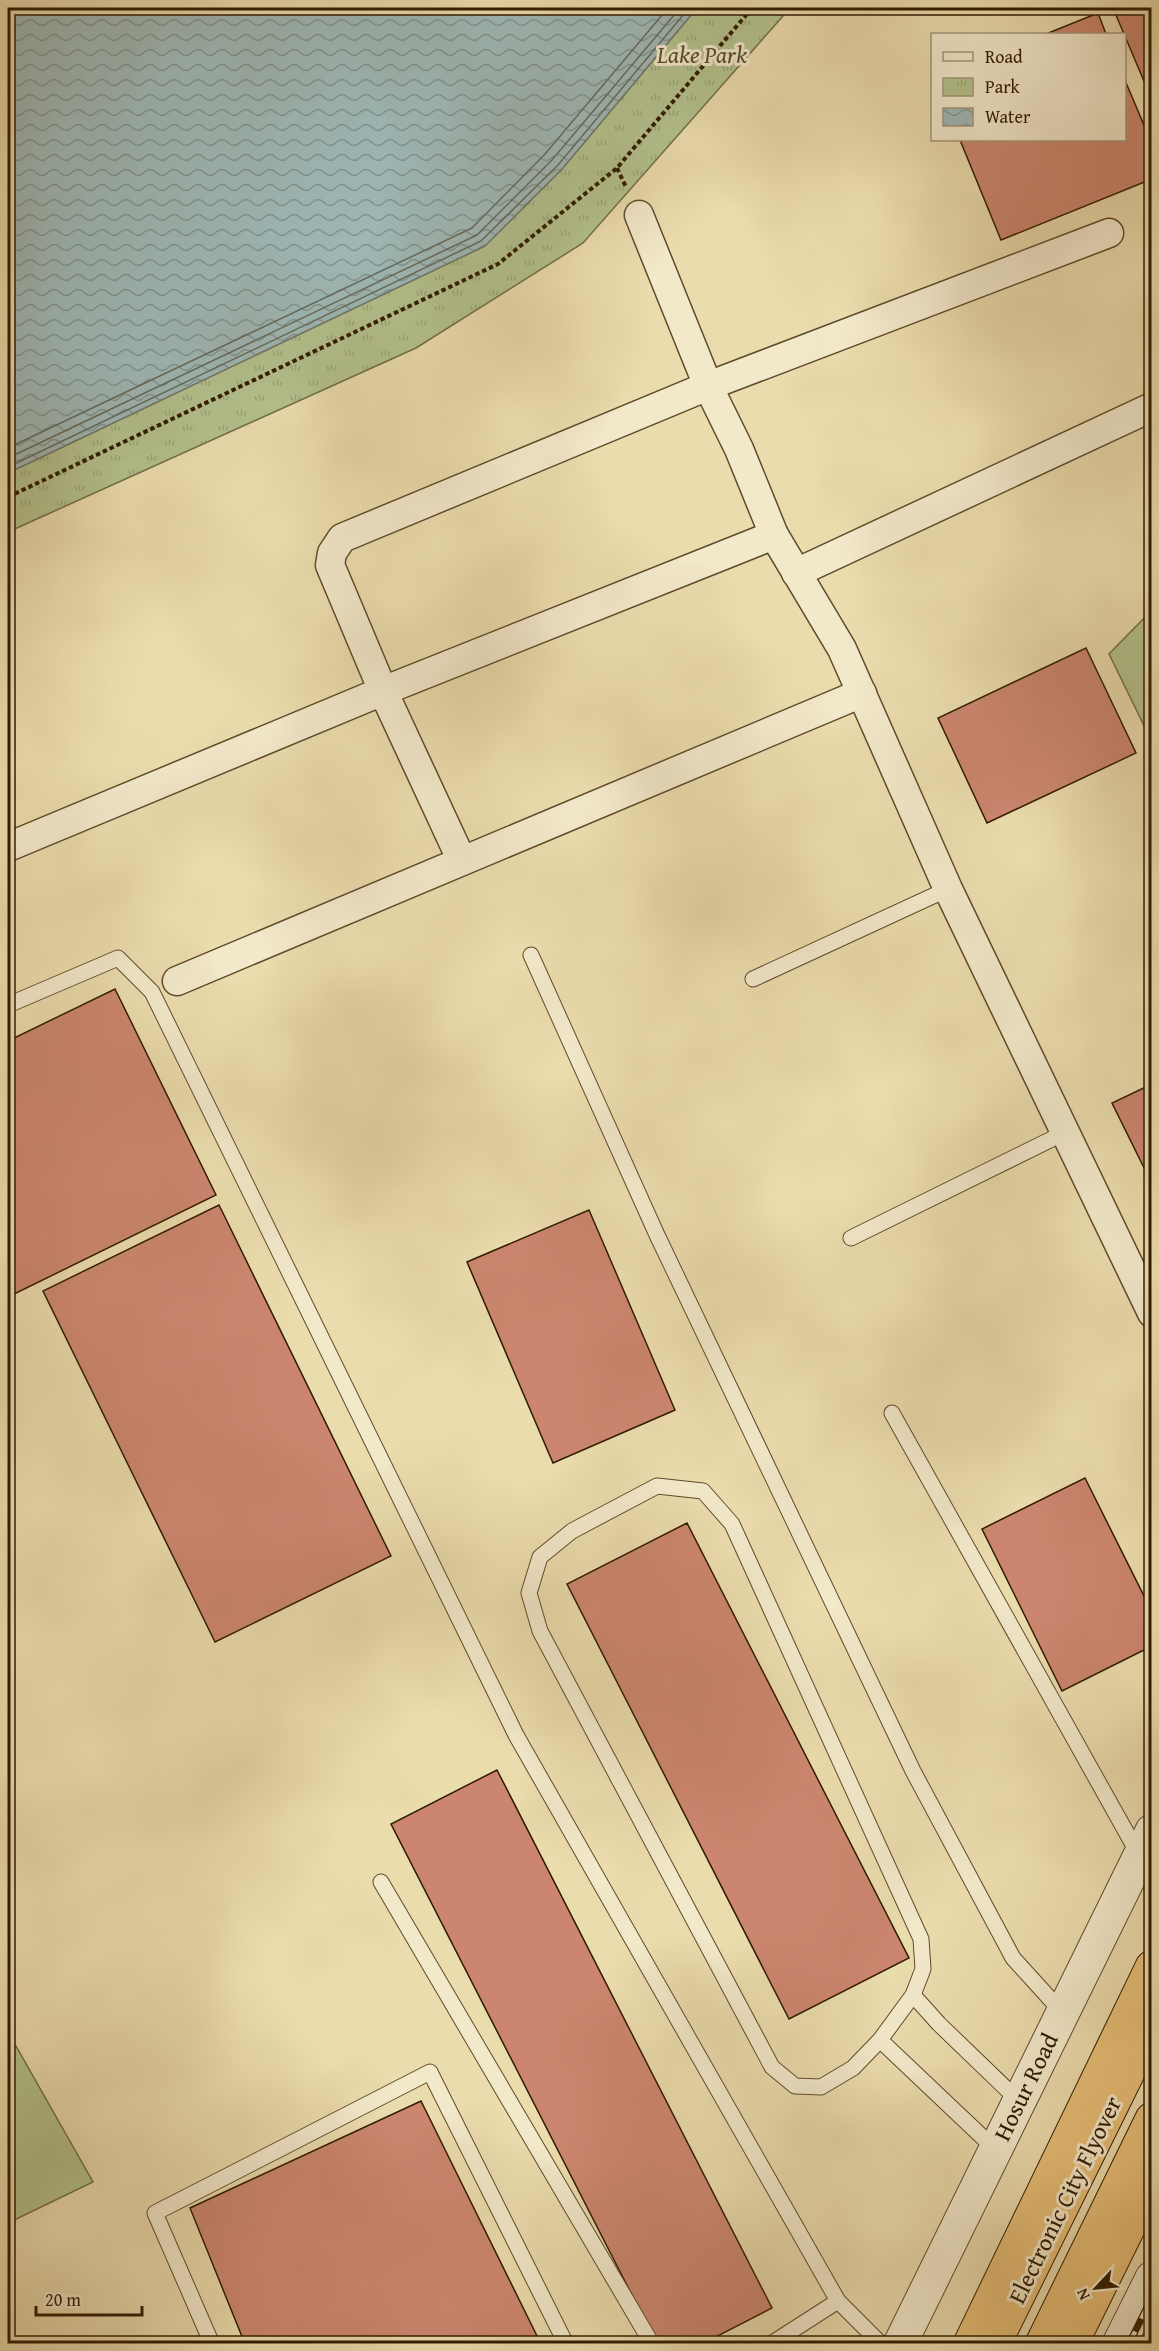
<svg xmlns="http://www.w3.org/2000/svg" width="1159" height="2351" font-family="'Gentium Book Plus',serif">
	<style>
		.green { fill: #b3c18d; stroke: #716e46; stroke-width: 1.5 }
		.park { fill: url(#park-tufts); stroke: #716e46; stroke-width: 1.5 }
		.water { fill: url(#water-waves); stroke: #72796d; stroke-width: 1.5 }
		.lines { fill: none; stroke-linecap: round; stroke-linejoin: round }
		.shore { stroke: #666a5b; stroke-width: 1.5 }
		.building { fill: #cc866f; stroke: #2f1b00; stroke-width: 1.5 }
		.service-casing { stroke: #5e4b2b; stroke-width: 17 }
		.minor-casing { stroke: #5e4b2b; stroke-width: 31 }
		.tertiary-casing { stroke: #5e4b2b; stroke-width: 35 }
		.trunk-casing { stroke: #2f1b00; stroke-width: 35 }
		.motorway-casing { stroke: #2f1b00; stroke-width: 35 }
		.path { stroke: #2f1b00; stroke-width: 4; stroke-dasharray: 4.5 3; stroke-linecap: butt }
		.service { stroke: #f2e8ca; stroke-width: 15 }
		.minor { stroke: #f2e8ca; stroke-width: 28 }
		.tertiary { stroke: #f2e8ca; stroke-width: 33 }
		.trunk { stroke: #e6be76; stroke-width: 33 }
		.motorway { stroke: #e6be76; stroke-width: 33 }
		.rail-casing { stroke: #2f1b00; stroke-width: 7 }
		.rail { stroke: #f2e8ca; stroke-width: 4.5; stroke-dasharray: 14; stroke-linecap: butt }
		.labels { text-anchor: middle; stroke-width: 6; stroke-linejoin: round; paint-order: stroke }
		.park-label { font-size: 24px; font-style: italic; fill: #574d2a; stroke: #f2e8ca }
		.street-label { font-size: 24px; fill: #2f1b00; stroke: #f2e8ca }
	</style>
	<defs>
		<pattern id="park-tufts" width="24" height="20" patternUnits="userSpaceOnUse" patternTransform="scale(1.5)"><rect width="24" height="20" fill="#b3c18d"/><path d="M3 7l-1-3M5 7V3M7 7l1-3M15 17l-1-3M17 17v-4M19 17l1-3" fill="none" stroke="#9aa578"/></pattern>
		<pattern id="water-waves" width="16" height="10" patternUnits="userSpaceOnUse" patternTransform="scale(1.5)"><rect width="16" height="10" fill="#9eb8b6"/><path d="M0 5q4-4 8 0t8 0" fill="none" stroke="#819592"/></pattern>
	</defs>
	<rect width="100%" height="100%" fill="#ebdcad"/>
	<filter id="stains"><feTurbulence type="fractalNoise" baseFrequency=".00333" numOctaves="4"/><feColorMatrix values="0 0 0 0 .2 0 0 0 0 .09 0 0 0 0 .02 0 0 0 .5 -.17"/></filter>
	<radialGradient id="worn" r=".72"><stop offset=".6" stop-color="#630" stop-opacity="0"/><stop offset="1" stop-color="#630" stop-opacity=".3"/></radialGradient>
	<g class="green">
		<polygon points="1151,611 1151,740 1109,654"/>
		<polygon points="8,2032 93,2182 8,2223"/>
	</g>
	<polygon class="park" points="697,8 790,8 583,243 416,348 8,532 8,473 485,246 562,169"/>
	<polygon class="water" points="8,8 697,8 562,169 485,246 8,473"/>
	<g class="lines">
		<g class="shore">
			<polyline points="8,448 472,228 545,154 668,8"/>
			<polyline points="8,458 477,235 552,160 680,8"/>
			<polyline points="8,467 481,241 558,165 689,8"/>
		</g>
	</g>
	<g class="building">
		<polygon points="1113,8 1152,8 1152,100"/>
		<polygon points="1098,13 1106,34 1046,34"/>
		<polygon points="1124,78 1152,144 1152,179 1001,240 960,140 1124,140"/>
		<polygon points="1086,648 1136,753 987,823 938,718"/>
		<polygon points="115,989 216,1195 8,1297 8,1041"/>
		<polygon points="1152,1084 1152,1184 1112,1103"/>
		<polygon points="219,1205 391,1556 215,1642 43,1291"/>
		<polygon points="589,1210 675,1410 553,1463 467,1262"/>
		<polygon points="1085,1478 1152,1612 1152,1646 1062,1691 982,1529"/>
		<polygon points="687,1523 909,1958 789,2019 567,1584"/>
		<polygon points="497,1770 772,2308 702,2344 657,2344 391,1824"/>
		<polygon points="421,2101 541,2344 245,2344 190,2208"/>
	</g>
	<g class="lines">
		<defs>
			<g id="service">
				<polyline points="531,955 657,1235 913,1771 1013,1958 1062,2012"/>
				<polyline points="753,979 948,889"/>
				<polyline points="8,1005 118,958 152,992 516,1735 838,2301 771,2344"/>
				<polyline points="851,1238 1064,1133"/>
				<polyline points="892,1413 1139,1855"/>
				<polygon points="657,1486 703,1491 732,1524 921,1939 923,1969 913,1995 880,2040 853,2068 821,2087 795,2086 772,2067 540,1631 529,1593 540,1557 572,1531"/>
				<polyline points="381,1882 652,2344"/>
				<polyline points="913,1995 939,2024 1019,2101"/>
				<polyline points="880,2040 995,2149"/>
				<polyline points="838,2301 881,2344"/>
				<polyline points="212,2344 155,2213 430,2072 566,2344"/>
			</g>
			<g id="minor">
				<polyline points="639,215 708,386 739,449 774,535 842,649 948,889 1152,1313"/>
				<polyline points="796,573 1152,407"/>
				<polyline points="8,847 383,691 774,535"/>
				<polyline points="462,861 383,691 330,565 332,553 342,538 708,386 1109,233"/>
				<polyline points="177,981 862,693"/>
			</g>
			<g id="tertiary">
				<polyline points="900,2344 1152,1831"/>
				<polyline points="1119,2344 1152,2278"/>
			</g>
			<g id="trunk">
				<polyline points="970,2344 1152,1967"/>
				<polyline points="1071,2344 1152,2180"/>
			</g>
			<g id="motorway">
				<polyline points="994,2344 1152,2024"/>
				<polyline points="1042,2344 1152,2119"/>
			</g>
		</defs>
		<use href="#service" class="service-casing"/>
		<use href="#minor" class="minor-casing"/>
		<use href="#tertiary" class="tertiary-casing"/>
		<use href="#trunk" class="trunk-casing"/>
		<use href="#motorway" class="motorway-casing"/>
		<g class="path">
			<polyline points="617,168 626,187"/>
			<polyline points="8,497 498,264 617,168 752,8"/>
		</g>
		<use href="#service" class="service"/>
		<use href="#minor" class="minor"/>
		<use href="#tertiary" class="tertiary"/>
		<use href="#trunk" class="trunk"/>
		<use href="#motorway" class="motorway"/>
		<defs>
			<polyline id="rail" points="1129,2344 1152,2297"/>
		</defs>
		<use href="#rail" class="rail-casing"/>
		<use href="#rail" class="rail"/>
	</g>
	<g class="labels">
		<g class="park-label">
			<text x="702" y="63">Lake Park</text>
		</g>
		<g class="street-label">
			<text transform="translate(1026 2087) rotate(-64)" y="8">Hosur Road</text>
			<text transform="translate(1065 2200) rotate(-64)" y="8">Electronic City Flyover</text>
		</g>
	</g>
	<rect width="1159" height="2351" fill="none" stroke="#ebdcad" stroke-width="30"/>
	<rect x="9" y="9" width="1141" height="2333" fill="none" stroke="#2f1b00" stroke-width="3"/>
	<rect x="15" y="15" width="1129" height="2321" fill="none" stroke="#2f1b00" stroke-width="1.5"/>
	<rect x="931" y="33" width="195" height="108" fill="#f2e8ca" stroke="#a49679" stroke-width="1.5"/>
	<rect x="943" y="52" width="30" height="9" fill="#f2e8ca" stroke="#a49679" stroke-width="1.5"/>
	<text x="985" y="63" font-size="18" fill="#2f1b00">Road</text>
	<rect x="943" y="78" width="30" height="18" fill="url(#park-tufts)" stroke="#a49679" stroke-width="1.5"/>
	<text x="985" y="93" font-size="18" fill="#2f1b00">Park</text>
	<rect x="943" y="108" width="30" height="18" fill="url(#water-waves)" stroke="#a49679" stroke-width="1.5"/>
	<text x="985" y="123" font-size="18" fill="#2f1b00">Water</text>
	<g transform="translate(1096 2288) rotate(244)" stroke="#f2e8ca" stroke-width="4.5" paint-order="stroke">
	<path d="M0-4.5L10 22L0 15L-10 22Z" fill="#2f1b00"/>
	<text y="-9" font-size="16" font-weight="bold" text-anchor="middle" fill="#2f1b00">N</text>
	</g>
	<path d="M36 2306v9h106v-9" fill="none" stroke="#2f1b00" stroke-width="3"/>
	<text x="45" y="2306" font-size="18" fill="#2f1b00" stroke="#f2e8ca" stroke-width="4.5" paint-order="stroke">20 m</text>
	<rect width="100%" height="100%" filter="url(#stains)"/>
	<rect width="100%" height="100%" fill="url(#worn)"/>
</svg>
